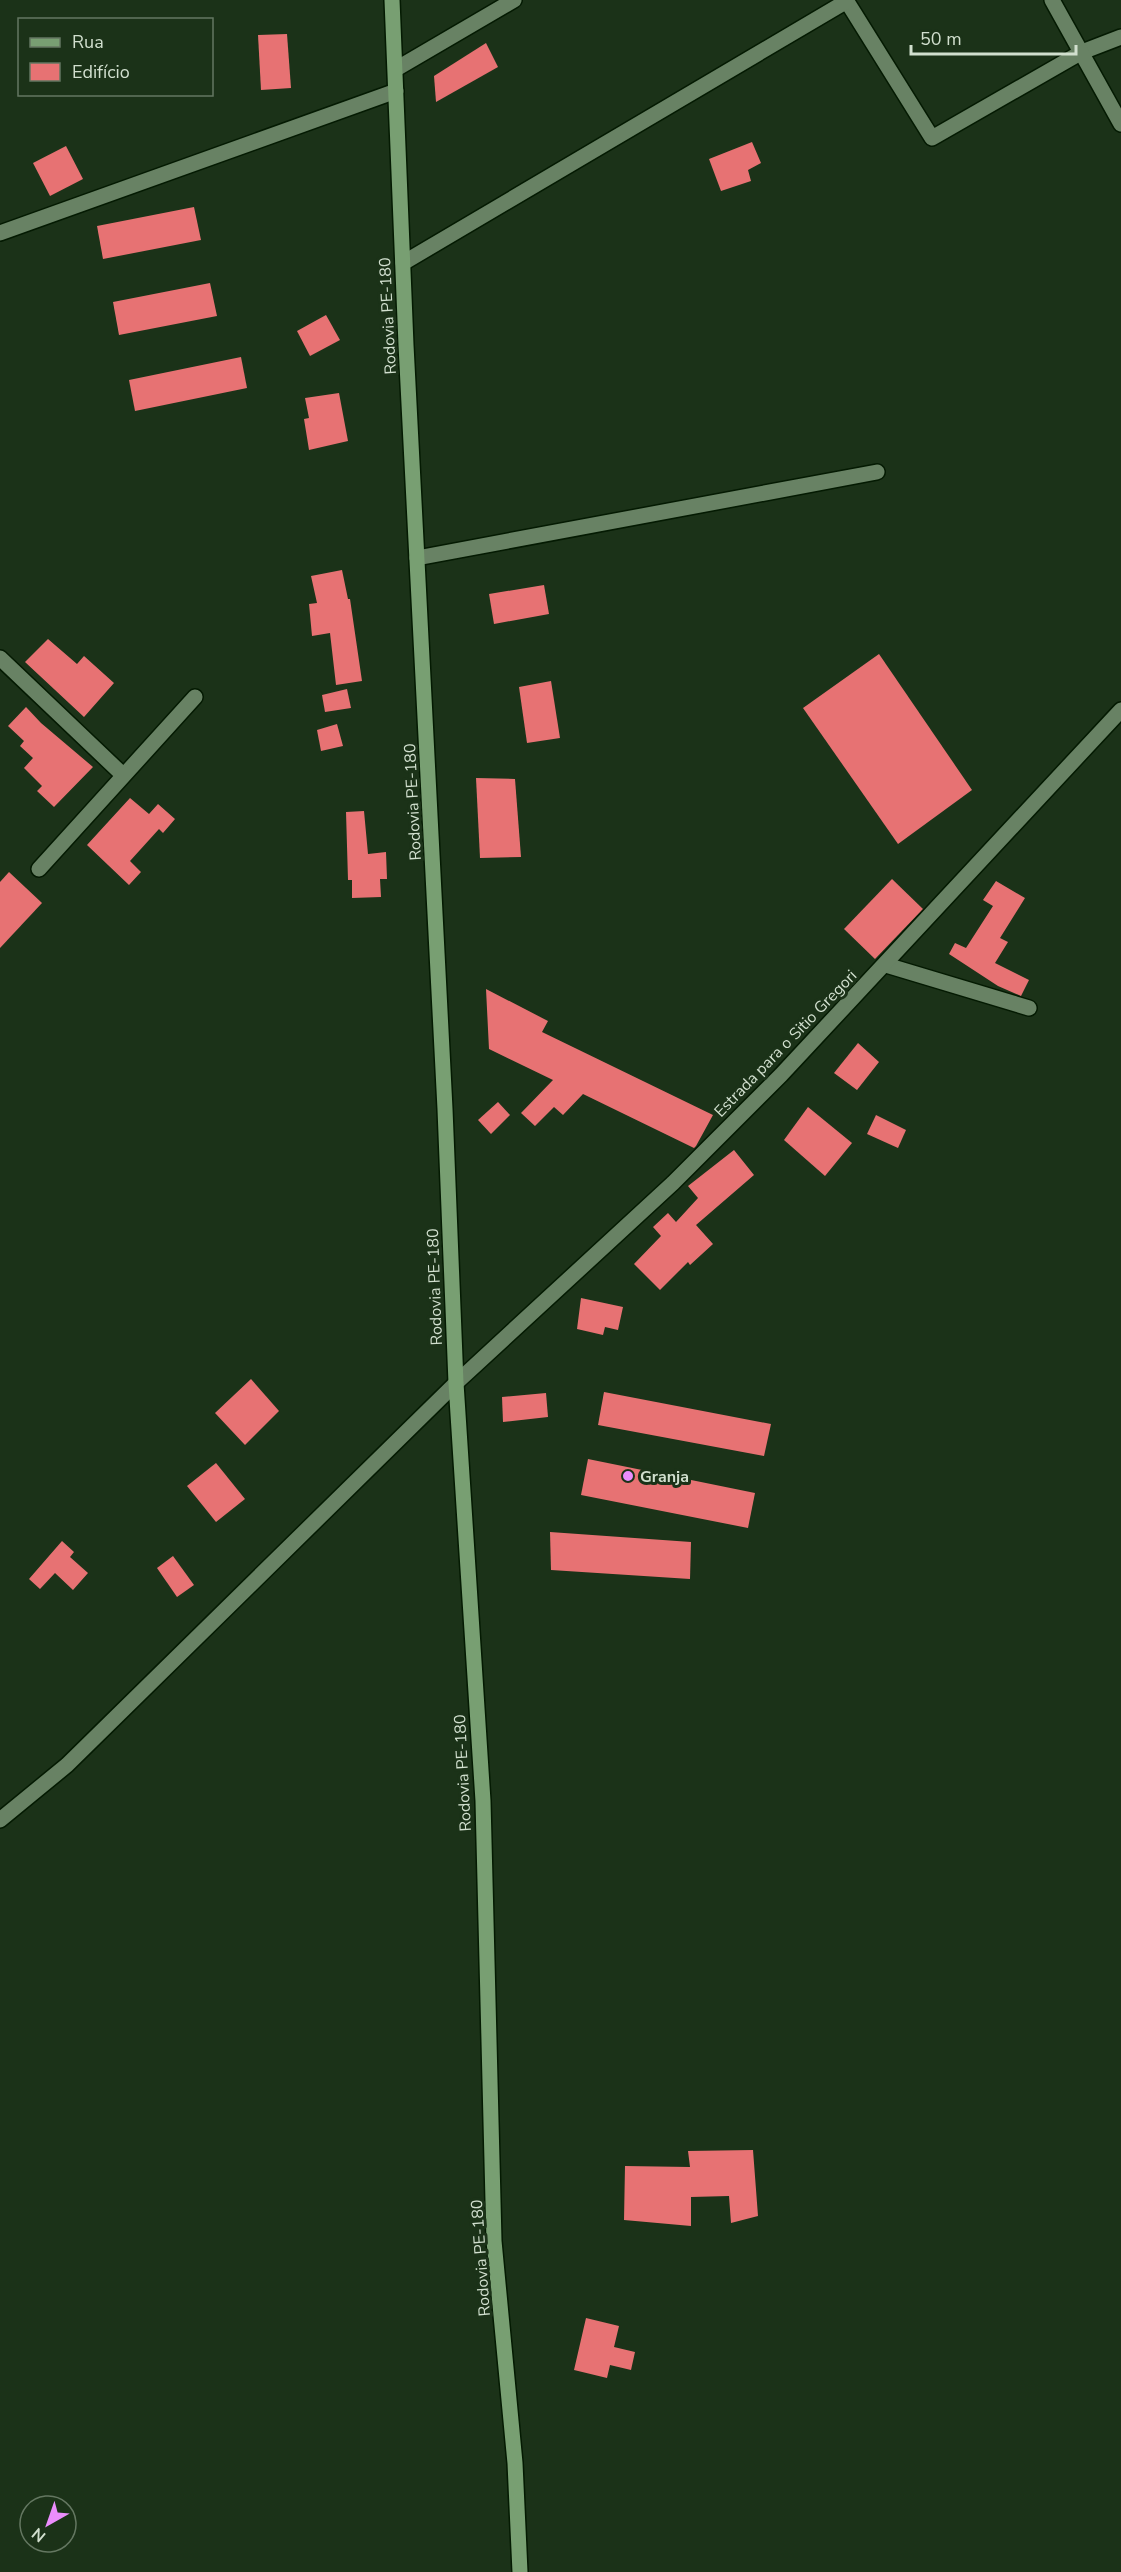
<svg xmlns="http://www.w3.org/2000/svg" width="1121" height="2572" font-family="'Nunito Sans',sans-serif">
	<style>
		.building { fill: #e77273 }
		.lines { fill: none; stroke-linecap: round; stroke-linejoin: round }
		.minor-casing { stroke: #041a02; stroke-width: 18 }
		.major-casing { stroke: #041a02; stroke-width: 18 }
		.minor { stroke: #688264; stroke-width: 15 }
		.major { stroke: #789f72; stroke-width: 15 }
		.poi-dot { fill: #eb8dfc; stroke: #1b3218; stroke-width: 2 }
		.labels { text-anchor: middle; stroke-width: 6; stroke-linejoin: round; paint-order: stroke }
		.street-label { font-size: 16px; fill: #d1dfce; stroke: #1b3218 }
		.poi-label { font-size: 16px; font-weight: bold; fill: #d1dfce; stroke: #1b3218; text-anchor: start }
	</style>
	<rect width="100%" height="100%" fill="#1b3218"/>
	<g class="building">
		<polygon points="287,34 291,88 261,90 258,35"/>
		<polygon points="486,43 498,67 436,102 434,76"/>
		<polygon points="752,142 761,163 748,170 751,181 721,191 709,159"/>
		<polygon points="66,146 83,179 50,196 33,163"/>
		<polygon points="194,207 201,240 103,259 97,226"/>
		<polygon points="210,283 217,316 119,335 113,302"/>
		<polygon points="326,315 340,340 310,356 297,331"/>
		<polygon points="241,357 247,388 135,411 129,380"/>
		<polygon points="339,393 348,441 309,450 304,419 309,418 305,398"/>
		<polygon points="342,570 348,599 350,599 362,681 336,685 330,633 312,636 309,604 317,603 311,576"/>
		<polygon points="544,585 549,614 494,624 489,594"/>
		<polygon points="48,639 77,664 84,656 114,683 84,717 25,662"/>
		<polygon points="879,654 972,790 898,844 803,708"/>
		<polygon points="551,681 560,738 527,743 519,687"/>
		<polygon points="347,689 351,708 325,712 322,695"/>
		<polygon points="26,707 41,723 93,767 54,807 37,791 42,786 24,768 33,758 20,746 24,741 8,726"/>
		<polygon points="337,724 343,746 321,751 317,730"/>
		<polygon points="476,778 515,779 521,857 480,858"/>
		<polygon points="130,798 149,814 158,804 175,819 163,833 159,829 130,861 141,872 129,885 87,845"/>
		<polygon points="364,811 368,854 386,852 387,879 380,879 381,897 352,898 352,880 348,880 346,812"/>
		<polygon points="9,872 42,903 0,948 0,882"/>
		<polygon points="892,879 923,909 875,959 844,929"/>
		<polygon points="996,881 1025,898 1000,938 1008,942 995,963 1029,980 1021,996 998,986 949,954 955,943 966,948 993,906 983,900"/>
		<polygon points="486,989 548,1021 542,1032 713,1115 696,1146 694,1148 583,1094 563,1115 554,1107 535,1126 521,1113 553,1080 489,1049"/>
		<polygon points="858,1043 879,1062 857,1090 834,1073"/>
		<polygon points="498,1102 510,1115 491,1134 478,1120"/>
		<polygon points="808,1107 852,1143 825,1176 784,1140"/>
		<polygon points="876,1115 906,1130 898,1148 867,1134"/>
		<polygon points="734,1150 754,1175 696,1225 713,1244 690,1265 688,1262 660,1290 634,1264 661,1236 653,1227 668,1213 676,1222 698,1198 688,1186"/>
		<polygon points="581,1298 623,1307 618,1330 605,1327 603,1335 577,1329"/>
		<polygon points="251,1379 279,1411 245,1445 215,1413"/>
		<polygon points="604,1392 771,1424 764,1456 598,1425"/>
		<polygon points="546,1393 548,1417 503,1422 502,1397"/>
		<polygon points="588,1459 755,1493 748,1528 581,1495"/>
		<polygon points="216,1463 245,1499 216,1522 187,1486"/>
		<polygon points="550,1532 691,1542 690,1579 551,1570"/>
		<polygon points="62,1541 74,1552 70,1557 88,1573 73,1590 55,1573 40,1589 29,1579"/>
		<polygon points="173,1556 194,1585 177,1597 157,1568"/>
		<polygon points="753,2150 758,2216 731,2223 729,2196 691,2197 691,2226 624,2220 625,2166 690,2167 688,2151"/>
		<polygon points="586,2318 619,2326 614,2347 635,2352 631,2370 610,2365 607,2378 574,2370"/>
	</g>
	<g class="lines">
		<defs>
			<g id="minor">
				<polyline points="846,0 932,138 1082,52 1121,37"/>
				<polyline points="1052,0 1121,124"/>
				<polyline points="396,69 514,0"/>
				<polyline points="0,233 396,91"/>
				<polyline points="403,263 847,1"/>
				<polyline points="417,558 877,472"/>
				<polyline points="0,658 123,775"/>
				<polyline points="39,869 195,697"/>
				<polyline points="886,965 1029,1008"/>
				<polyline points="0,1820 67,1765 456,1383 673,1183 781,1075 1121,710"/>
			</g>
			<polyline id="major" points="392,0 406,345 445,1109 456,1383 483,1801 494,2241 515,2463 520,2572"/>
		</defs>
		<use href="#minor" class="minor-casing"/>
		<use href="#major" class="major-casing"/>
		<use href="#minor" class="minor"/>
		<use href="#major" class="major"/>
	</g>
	<circle class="poi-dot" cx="628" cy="1476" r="6"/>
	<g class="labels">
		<g class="street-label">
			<text transform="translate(387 316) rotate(-93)" y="6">Rodovia PE-180</text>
			<text transform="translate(412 802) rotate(-93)" y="6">Rodovia PE-180</text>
			<text transform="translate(785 1043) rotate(-46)" y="6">Estrada para o Sitio Gregori</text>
			<text transform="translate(434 1287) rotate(-92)" y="6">Rodovia PE-180</text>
			<text transform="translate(462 1773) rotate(-93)" y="6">Rodovia PE-180</text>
			<text transform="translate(480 2258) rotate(-94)" y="6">Rodovia PE-180</text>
		</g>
		<g class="poi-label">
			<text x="640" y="1482">Granja</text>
		</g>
	</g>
	<rect x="18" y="18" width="195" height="78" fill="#1b3218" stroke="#647761" stroke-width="1.5"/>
	<rect x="30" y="38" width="30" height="9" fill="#789f72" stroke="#647761" stroke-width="1.5"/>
	<text x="72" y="48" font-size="18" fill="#d1dfce">Rua</text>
	<rect x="30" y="63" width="30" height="18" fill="#e77273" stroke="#647761" stroke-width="1.5"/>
	<text x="72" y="78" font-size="18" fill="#d1dfce">Edifício</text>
	<g transform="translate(48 2524) rotate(220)"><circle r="28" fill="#1b3218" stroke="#647761" stroke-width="1.5"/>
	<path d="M0-4.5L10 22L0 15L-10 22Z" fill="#eb8dfc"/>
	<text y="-9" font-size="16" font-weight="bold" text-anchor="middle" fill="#d1dfce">N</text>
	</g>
	<path d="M911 45v9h165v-9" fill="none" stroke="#d1dfce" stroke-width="3"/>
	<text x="920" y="45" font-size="18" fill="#d1dfce" stroke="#1b3218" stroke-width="4.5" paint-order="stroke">50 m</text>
</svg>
